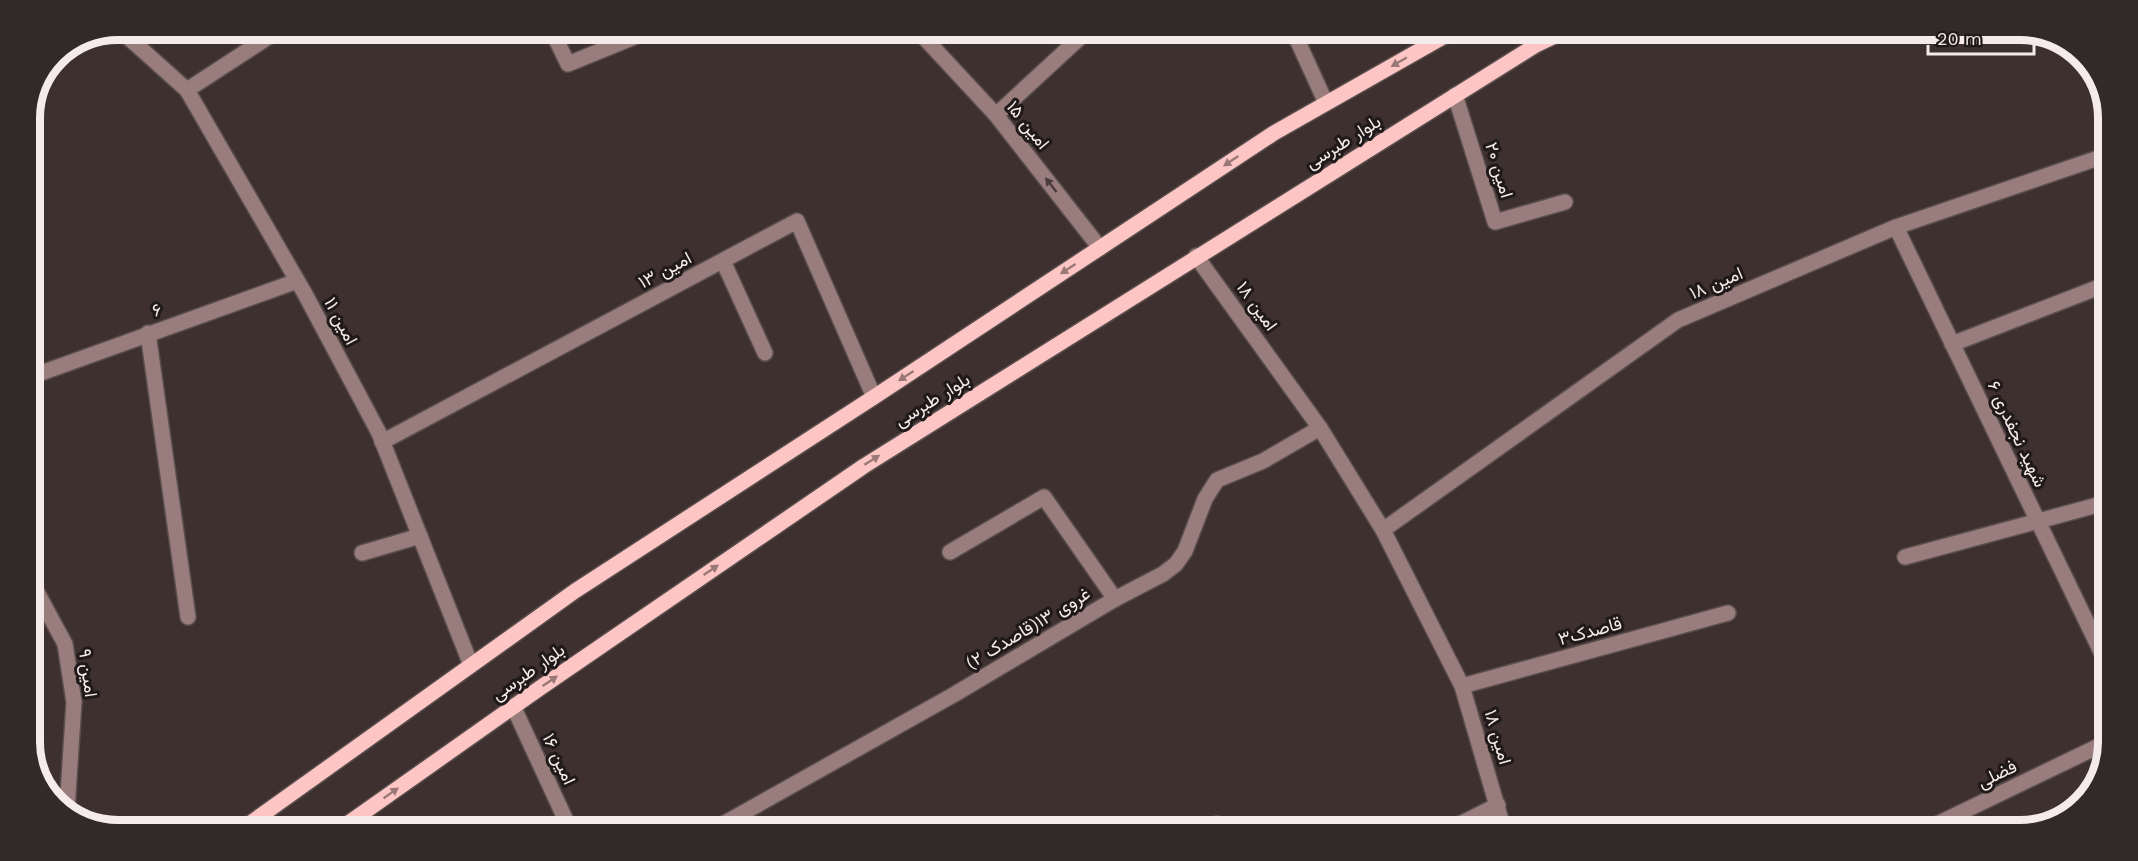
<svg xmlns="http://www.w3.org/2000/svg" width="2138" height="861" font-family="'Work Sans',Vazirmatn,sans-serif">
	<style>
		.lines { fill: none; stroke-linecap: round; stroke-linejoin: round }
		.minor-casing { stroke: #5a4e4d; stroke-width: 18 }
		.major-casing { stroke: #5a4e4d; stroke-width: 18 }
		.minor { stroke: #987d7c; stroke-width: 15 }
		.major { stroke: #fdc6c4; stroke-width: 15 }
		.oneway { fill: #9a7877 }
		.oneway2 { fill: #4a3c3c }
		.labels { text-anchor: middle; stroke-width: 6; stroke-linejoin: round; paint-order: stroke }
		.street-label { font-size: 18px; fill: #f4ebea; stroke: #201919 }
		.rim { fill: none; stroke: #f4ebea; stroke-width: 8 }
	</style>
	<rect width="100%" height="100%" fill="#3d302f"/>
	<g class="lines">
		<defs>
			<g id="minor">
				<polyline points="120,30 187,90 305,294 379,433 471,665"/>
				<polyline points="552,31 568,64 649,31"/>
				<polyline points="919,32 996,115 1100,248"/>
				<polyline points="1294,33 1326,103"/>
				<polyline points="187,90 279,30"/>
				<polyline points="1455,95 1495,222 1565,202"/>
				<polyline points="996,115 1086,32"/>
				<polyline points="1896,227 2104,658"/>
				<polyline points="1196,256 1320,428 1383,530 1462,686 1504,830"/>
				<polyline points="723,261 765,353"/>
				<polyline points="148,333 188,617"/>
				<polyline points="1952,344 2107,284"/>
				<polyline points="30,377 297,281"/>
				<polyline points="382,442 797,221 874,397"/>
				<polyline points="1383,530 1678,320 1896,227 2107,155"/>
				<polyline points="950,552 1044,497 1115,599"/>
				<polyline points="362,553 420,536"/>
				<polyline points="1905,557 2105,503"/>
				<polyline points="30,587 38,594 65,644 74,702 67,810"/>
				<polyline points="1462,686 1728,613"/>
				<polyline points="513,706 569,827"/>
				<polyline points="1217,824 1219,829"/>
				<polyline points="716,828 955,694 1115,599 1163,574 1176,564 1185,551 1205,499 1217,480 1263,461 1320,428"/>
				<polyline points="1448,830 1498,805"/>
				<polyline points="1906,831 1933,826 2103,744"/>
			</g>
			<g id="major">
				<polyline points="245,827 575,591 874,397 1274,133 1450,33"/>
				<polyline points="343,827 540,688 864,466 1536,45 1559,34"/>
			</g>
		</defs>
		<use href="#minor" class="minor-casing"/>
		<use href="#major" class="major-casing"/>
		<use href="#minor" class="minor"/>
		<use href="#major" class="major"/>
	</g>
	<defs><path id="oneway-solid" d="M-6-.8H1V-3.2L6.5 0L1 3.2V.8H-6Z" transform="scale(1.5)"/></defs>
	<g class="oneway">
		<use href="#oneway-solid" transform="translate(1399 62) rotate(150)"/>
		<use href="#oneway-solid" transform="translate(1231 161) rotate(146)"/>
		<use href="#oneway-solid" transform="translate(1068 269) rotate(147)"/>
		<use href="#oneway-solid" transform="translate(906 376) rotate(147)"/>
		<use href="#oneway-solid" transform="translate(872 460) rotate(-32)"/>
		<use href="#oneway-solid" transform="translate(711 570) rotate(-34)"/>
		<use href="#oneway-solid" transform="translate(550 681) rotate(-34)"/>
		<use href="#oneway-solid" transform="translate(391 793) rotate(-35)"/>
	</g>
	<use class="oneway2" href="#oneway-solid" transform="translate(1051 185) rotate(-128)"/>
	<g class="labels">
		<g class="street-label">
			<text transform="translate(1028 125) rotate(51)" y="6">امین ۱۵</text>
			<text transform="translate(1343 142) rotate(-32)" y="6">بلوار طبرسی</text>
			<text transform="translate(1499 170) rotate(73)" y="6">امین ۲۰</text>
			<text transform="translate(665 270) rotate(-28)" y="6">امین ۱۳</text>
			<text transform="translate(1716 283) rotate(-23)" y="6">امین ۱۸</text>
			<text transform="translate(1257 306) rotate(54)" y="6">امین ۱۸</text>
			<text transform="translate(157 310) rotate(-19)" y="6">۶</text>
			<text transform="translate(341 321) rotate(62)" y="6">امین ۱۱</text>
			<text transform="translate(932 400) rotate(-32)" y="6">بلوار طبرسی</text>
			<text transform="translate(2017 434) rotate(65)" y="6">شهید نجفدری ۶</text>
			<text transform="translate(1028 628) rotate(-31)" y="6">غروی ۱۳(قاصدک ۲)</text>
			<text transform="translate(1590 631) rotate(-15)" y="6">قاصدک۳</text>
			<text transform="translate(528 672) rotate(-35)" y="6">بلوار طبرسی</text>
			<text transform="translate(88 673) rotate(82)" y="6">امین ۹</text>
			<text transform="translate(1498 737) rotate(74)" y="6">امین ۱۸</text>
			<text transform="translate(559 759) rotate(65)" y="6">امین ۱۶</text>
			<text transform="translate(1997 774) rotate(-26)" y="6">فضلی</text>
		</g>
	</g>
	<path d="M0 0H2138V861H0ZM118 40H2020A78 78 0 0 1 2098 118V742A78 78 0 0 1 2020 820H118A78 78 0 0 1 40 742V118A78 78 0 0 1 118 40Z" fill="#312a2a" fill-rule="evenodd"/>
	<path class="rim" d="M118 40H2020A78 78 0 0 1 2098 118V742A78 78 0 0 1 2020 820H118A78 78 0 0 1 40 742V118A78 78 0 0 1 118 40Z"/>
	<path d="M1928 45v9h106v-9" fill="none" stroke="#f4ebea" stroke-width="3"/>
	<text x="1937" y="45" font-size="18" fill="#f4ebea" stroke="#201919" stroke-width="4.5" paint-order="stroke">20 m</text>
</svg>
